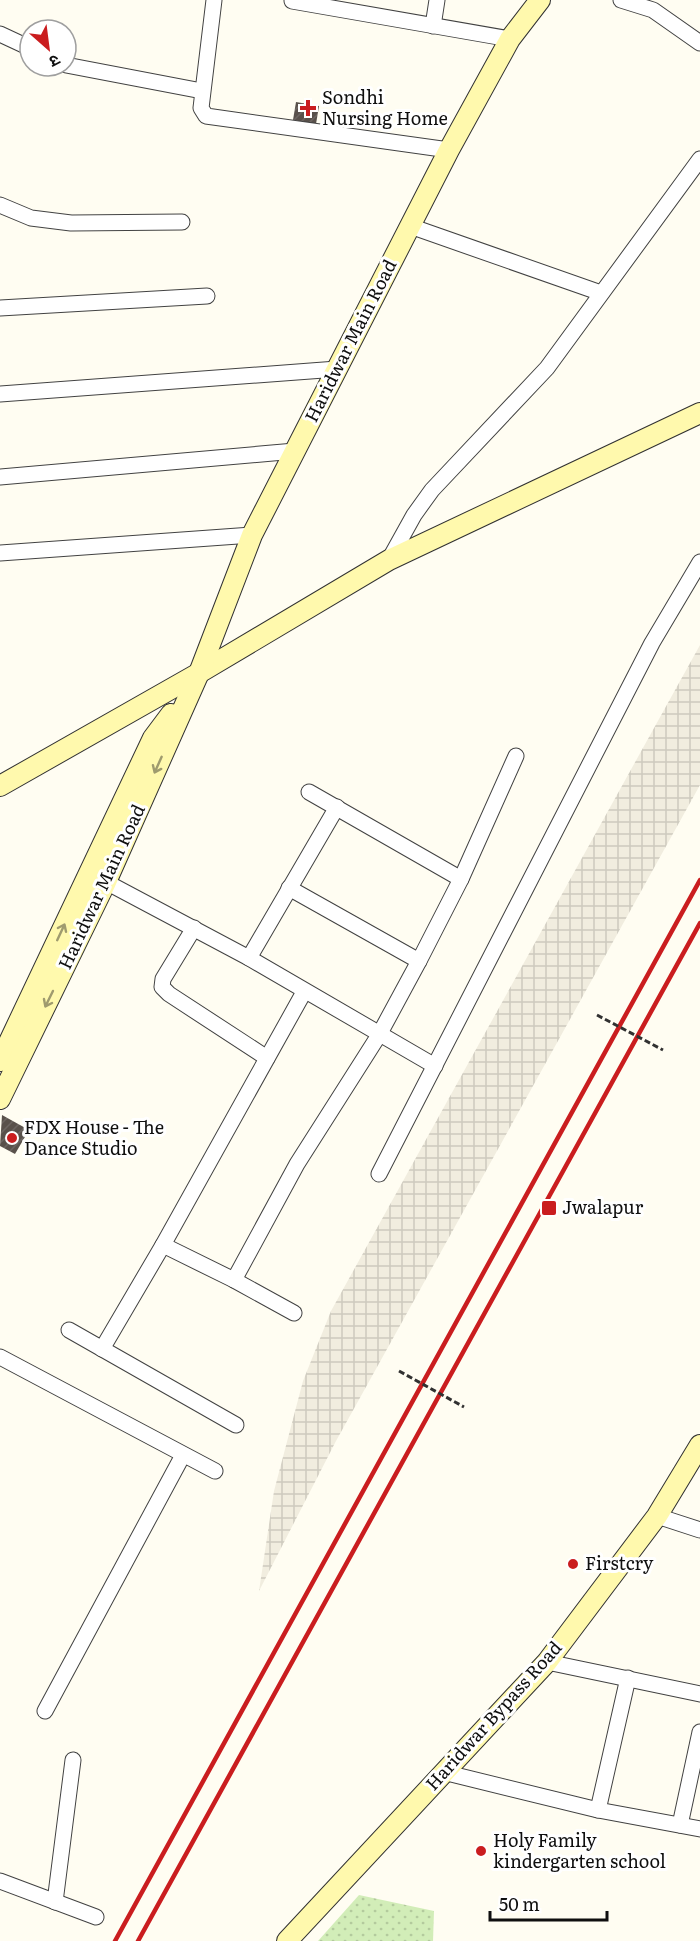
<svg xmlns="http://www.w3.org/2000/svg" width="700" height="1941" font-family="Literata,'Noto Sans Devanagari',serif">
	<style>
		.park { fill: url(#park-dots) }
		.plaza { fill: url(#plaza-grid) }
		.building { fill: url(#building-hatch) }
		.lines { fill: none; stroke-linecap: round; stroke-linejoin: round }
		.street-casing { stroke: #424242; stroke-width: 17 }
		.secondary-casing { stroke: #313131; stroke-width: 22 }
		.street { stroke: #fff; stroke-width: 15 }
		.secondary { stroke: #fff9ad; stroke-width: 20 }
		.rail { stroke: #ca1d1f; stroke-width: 4.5 }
		.path-bridge { stroke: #313131; stroke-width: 3; stroke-dasharray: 6 3; stroke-linecap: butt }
		.oneway { stroke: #9f9b6e }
		.poi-dot { fill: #ca1d1f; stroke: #fff; stroke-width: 2 }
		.labels { text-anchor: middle; stroke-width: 6; stroke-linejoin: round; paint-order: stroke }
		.poi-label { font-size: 18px; fill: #0f0f0f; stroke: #fff; text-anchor: start }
		.street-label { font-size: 18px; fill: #0f0f0f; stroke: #fff }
	</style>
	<defs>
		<pattern id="park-dots" width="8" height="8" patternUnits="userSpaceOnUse" patternTransform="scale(1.5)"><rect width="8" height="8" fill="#d2edb8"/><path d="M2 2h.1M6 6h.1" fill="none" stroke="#b3ca9d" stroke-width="1.8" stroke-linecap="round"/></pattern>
		<pattern id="plaza-grid" width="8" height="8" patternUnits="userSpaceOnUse" patternTransform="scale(1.5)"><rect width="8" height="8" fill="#f1eddf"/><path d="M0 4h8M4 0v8" fill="none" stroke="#cdcabe"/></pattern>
		<pattern id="building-hatch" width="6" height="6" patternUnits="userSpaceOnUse" patternTransform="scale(1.5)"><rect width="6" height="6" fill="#59514b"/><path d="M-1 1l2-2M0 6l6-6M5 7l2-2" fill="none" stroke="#6c6561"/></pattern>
	</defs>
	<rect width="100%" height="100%" fill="#fffdf2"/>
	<polygon class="park" points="359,1895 434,1911 433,1941 318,1941"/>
	<polygon class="plaza" points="700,645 700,785 336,1441 259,1591 274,1491 303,1381 331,1311"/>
	<g class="building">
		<polygon points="296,102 319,106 316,124 293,120"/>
		<polygon points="2,1115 29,1130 15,1154 0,1146"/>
	</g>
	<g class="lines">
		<defs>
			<g id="street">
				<polyline points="214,0 201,108 206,116 449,150"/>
				<polyline points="621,0 653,10 700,43"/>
				<polyline points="292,1 510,39"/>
				<polyline points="433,26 437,0"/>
				<polyline points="0,34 30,48"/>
				<polyline points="66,65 202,91"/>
				<polyline points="0,205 31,218 71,223 182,222"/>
				<polyline points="410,226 601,293"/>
				<polyline points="0,308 207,296"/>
				<polyline points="0,394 337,369"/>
				<polyline points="0,477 295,451"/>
				<polyline points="0,553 252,535"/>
				<polyline points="389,560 414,515 432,490 547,368 700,159"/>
				<polyline points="309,792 461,879"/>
				<polyline points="106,882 249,958 435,1066"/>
				<polyline points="289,888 419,961"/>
				<polyline points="194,928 163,979 162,987 169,994 267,1058"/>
				<polyline points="249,958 337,807"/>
				<polyline points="379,1174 652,643 700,562"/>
				<polyline points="163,1245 234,1280 294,1313"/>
				<polyline points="234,1280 297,1164 379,1035 419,961 461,879 516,756"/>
				<polyline points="69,1330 236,1425"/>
				<polyline points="102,1349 163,1245 304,992"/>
				<polyline points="0,1357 215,1471"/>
				<polyline points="657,1516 700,1530"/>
				<polyline points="547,1662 700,1694"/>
				<polyline points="45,1711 183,1455"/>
				<polyline points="443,1772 598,1810 700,1829"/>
				<polyline points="598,1810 628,1678"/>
				<polyline points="680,1825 700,1732"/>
				<polyline points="0,1881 96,1917"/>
				<polyline points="55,1902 73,1760"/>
			</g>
			<g id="secondary">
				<polyline points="0,786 199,673 389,560 700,413"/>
				<polyline points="0,1061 153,738 171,714"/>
				<polyline points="0,1099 106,882 199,673 252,535 449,150 510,39 540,0"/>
				<polyline points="287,1941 547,1662 657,1516 700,1445"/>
			</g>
		</defs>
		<use href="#street" class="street-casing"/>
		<use href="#secondary" class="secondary-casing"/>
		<use href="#street" class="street"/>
		<use href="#secondary" class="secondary"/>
		<g class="rail">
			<polyline points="115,1941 700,880"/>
			<polyline points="138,1941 700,923"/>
		</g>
		<g class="path-bridge">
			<polyline points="597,1015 663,1050"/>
			<polyline points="399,1371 464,1407"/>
		</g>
	</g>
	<defs><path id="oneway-shaft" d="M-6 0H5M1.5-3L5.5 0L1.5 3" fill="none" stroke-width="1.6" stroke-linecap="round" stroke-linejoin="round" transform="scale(1.5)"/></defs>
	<g class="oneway">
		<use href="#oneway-shaft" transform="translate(158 765) rotate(114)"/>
		<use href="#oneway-shaft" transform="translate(61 932) rotate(-65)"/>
		<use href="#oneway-shaft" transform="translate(49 999) rotate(116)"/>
	</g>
	<g class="poi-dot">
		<path d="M305 99h6v6h6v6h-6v6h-6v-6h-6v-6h6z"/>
		<circle cx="12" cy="1138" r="6"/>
		<rect x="541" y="1200" width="16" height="16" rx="3"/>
		<circle cx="573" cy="1564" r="6"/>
		<circle cx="481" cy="1851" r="6"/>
	</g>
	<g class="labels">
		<g class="poi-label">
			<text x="322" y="104">Sondhi<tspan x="322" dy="21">Nursing Home</tspan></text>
			<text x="24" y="1134">FDX House - The<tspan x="24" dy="21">Dance Studio</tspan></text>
			<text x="562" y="1214">Jwalapur</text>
			<text x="585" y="1570">Firstcry</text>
			<text x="493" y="1847">Holy Family<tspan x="493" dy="21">kindergarten school</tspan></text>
		</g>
		<g class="street-label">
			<text transform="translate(351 341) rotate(-63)" y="6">Haridwar Main Road</text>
			<text transform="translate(102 887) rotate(-65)" y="6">Haridwar Main Road</text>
			<text transform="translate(494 1716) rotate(-48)" y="6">Haridwar Bypass Road</text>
		</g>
	</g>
	<g transform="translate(48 48) rotate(152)"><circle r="28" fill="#ffffff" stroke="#9f9f9f" stroke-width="1.5"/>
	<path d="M0-4.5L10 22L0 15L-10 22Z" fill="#ca1d1f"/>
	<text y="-9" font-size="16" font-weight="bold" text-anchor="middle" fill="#0f0f0f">उ</text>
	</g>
	<path d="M490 1911v9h117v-9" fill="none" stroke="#0f0f0f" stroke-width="3"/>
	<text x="499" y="1911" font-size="18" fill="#0f0f0f" stroke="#ffffff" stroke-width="4.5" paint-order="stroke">50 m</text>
</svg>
